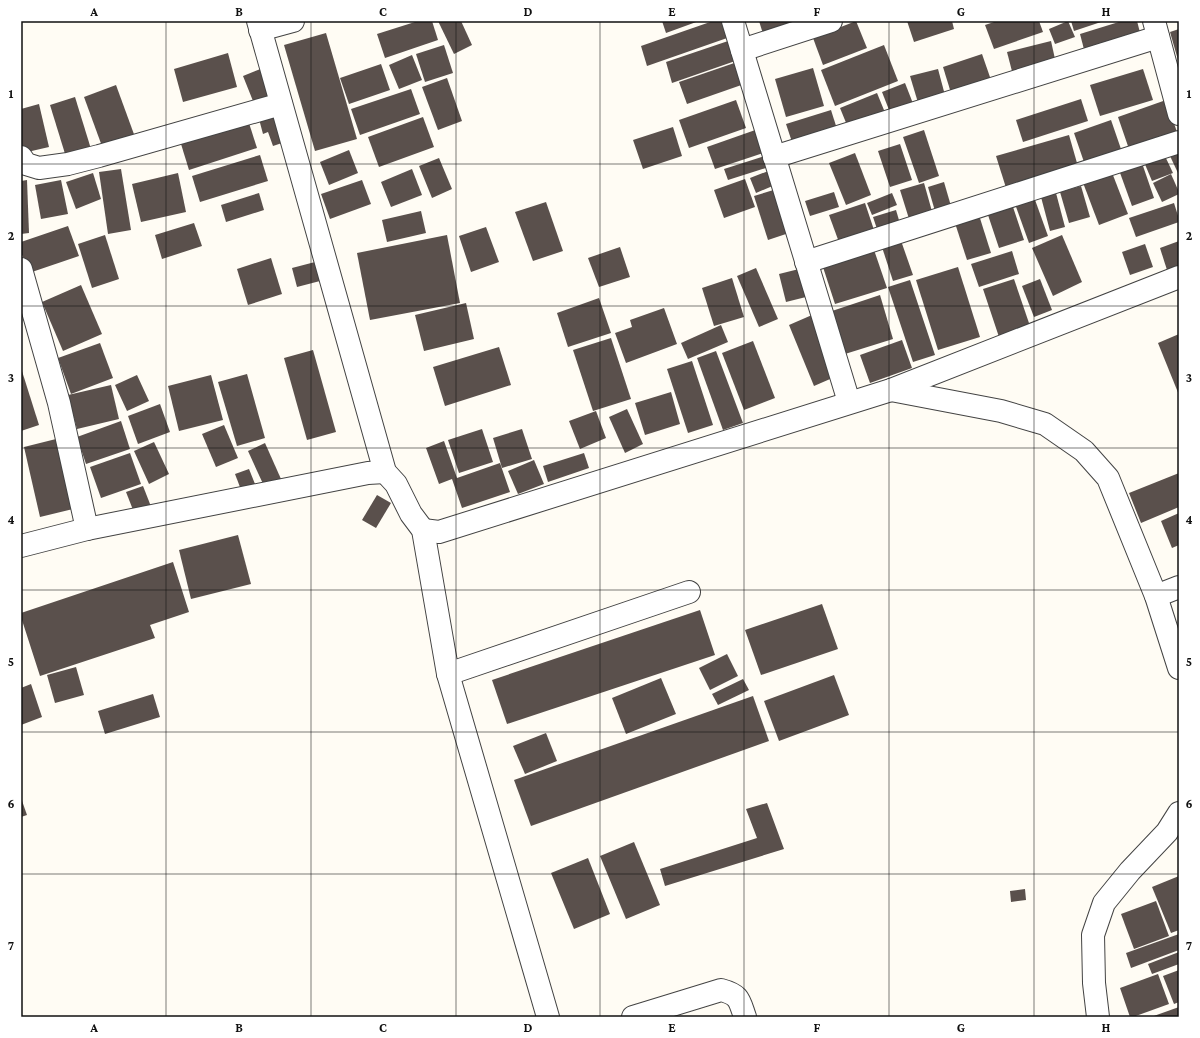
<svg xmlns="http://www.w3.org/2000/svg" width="1200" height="1038" font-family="'Crimson Pro',serif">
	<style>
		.building { fill: #5a504c }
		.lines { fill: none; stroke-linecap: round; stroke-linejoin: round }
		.minor-casing { stroke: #434343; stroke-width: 24 }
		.minor { stroke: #fff; stroke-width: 22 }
		.grid { fill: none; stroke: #101010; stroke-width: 1; stroke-opacity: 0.55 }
		.neatline { fill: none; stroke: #101010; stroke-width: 1.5 }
		.grid-label { font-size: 13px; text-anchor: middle; font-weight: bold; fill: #101010 }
	</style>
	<rect width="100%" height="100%" fill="#fffcf4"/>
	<g class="building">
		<polygon points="418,21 432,21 438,40 385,58 377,34"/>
		<polygon points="438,21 461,21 472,45 454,54"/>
		<polygon points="662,21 699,21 666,33"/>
		<polygon points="713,21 724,21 730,37 647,66 641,46"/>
		<polygon points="759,21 798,21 764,37"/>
		<polygon points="856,21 867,48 823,65 813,38"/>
		<polygon points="907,21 952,21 954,29 914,42"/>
		<polygon points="997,21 1039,21 1043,32 994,49 985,25"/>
		<polygon points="1068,21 1075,37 1055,44 1049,29"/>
		<polygon points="1071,21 1104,21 1074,31"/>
		<polygon points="1122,21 1137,21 1142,40 1086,57 1080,34"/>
		<polygon points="1179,29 1179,59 1178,60 1170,32"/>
		<polygon points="326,33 357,139 315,151 284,45"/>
		<polygon points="734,39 741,59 672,83 666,62"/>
		<polygon points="1051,41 1057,68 1014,79 1007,52"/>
		<polygon points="444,45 453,73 425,82 416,54"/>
		<polygon points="884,45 898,81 835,106 821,70"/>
		<polygon points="228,53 237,87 183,102 174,69"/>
		<polygon points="982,54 991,80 951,93 943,67"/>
		<polygon points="412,55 422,80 399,89 389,65"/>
		<polygon points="743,60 750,82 687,104 679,82"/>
		<polygon points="381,64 390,90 349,104 340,78"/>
		<polygon points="263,68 276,98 255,106 243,76"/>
		<polygon points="813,68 824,106 786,117 775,79"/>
		<polygon points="938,69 946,99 919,106 910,76"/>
		<polygon points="1143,69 1153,100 1100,116 1090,85"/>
		<polygon points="447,78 462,121 438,130 422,87"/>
		<polygon points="905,83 914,106 891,115 882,92"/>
		<polygon points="116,85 135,137 103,149 84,97"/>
		<polygon points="411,89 420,114 360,135 351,109"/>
		<polygon points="877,93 886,115 849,130 840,108"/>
		<polygon points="75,97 91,149 66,157 50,105"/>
		<polygon points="1081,99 1088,121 1023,142 1016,120"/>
		<polygon points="736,100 746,128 689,148 679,120"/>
		<polygon points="1166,100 1178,135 1130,152 1118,117"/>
		<polygon points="39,104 49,147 23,153 21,143 21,109"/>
		<polygon points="831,110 837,129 792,142 786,124"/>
		<polygon points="282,111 291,140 273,146 268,132 263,134 259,119"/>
		<polygon points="423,117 434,147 379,167 368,137"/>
		<polygon points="1111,120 1122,152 1085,165 1074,133"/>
		<polygon points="249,123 257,148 189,170 181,144"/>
		<polygon points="673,127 682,156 643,169 633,140"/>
		<polygon points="761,128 769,151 715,169 707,147"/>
		<polygon points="924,130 939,176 919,183 903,137"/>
		<polygon points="1069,135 1079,170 1007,191 996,156"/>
		<polygon points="900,144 912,180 890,187 878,151"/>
		<polygon points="349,150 358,173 329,185 320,162"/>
		<polygon points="1179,152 1179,172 1178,173 1170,156"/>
		<polygon points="855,153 871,195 846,205 829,163"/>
		<polygon points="1164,154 1173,173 1152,181 1144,162"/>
		<polygon points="260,155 268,181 200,202 192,176"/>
		<polygon points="768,155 772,166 728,180 724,169"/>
		<polygon points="439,158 452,189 432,198 419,166"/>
		<polygon points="1142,163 1154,198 1132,206 1119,170"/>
		<polygon points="776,168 782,182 756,193 750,178"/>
		<polygon points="121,169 131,230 108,234 99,172"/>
		<polygon points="412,169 422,195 391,207 381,182"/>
		<polygon points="1111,170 1128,214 1099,225 1082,180"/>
		<polygon points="93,173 101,199 76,209 66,182"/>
		<polygon points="178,173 186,212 141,222 132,184"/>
		<polygon points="1171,174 1179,192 1179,194 1162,202 1153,183"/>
		<polygon points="745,179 755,207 724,218 714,190"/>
		<polygon points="27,180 29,233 21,234 21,181"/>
		<polygon points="61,180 68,214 41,219 35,185"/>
		<polygon points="362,180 371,204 330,219 321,194"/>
		<polygon points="944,182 953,213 937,218 928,187"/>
		<polygon points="924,183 933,215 910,222 900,190"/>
		<polygon points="1081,186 1090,217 1069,223 1060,192"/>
		<polygon points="780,188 795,231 768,240 754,196"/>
		<polygon points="834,192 839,207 810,216 805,201"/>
		<polygon points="259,193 264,210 226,222 221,205"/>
		<polygon points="892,193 897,205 872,215 867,203"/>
		<polygon points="1056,193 1065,227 1050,231 1041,197"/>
		<polygon points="1034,197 1048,236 1029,243 1015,204"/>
		<polygon points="546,202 563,251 533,261 515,212"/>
		<polygon points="865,203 875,233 840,245 829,215"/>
		<polygon points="1174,203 1179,219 1179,222 1136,237 1129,218"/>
		<polygon points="1012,204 1024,240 999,248 987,212"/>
		<polygon points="896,210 901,227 879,235 873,217"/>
		<polygon points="421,211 426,233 387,242 382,220"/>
		<polygon points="978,212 991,253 967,260 954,220"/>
		<polygon points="194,223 202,246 162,259 155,235"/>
		<polygon points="68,226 79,256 29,273 21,252 21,242"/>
		<polygon points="486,227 499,262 471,272 459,236"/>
		<polygon points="105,235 119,279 92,288 78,244"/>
		<polygon points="447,235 460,303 370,320 357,253"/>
		<polygon points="899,235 913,275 893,281 880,241"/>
		<polygon points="1062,235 1082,282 1053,296 1032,248"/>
		<polygon points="1179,241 1179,266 1167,270 1160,248"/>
		<polygon points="872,244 887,288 835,304 821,261"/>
		<polygon points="1145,244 1153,267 1130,275 1122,252"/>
		<polygon points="620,247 630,277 599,287 588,258"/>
		<polygon points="1012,251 1019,274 979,287 971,264"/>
		<polygon points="271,258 282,294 248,305 237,269"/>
		<polygon points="315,262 320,281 297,287 292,268"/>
		<polygon points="958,267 980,337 938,350 916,280"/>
		<polygon points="756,268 778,319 759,327 737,276"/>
		<polygon points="803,268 810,296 786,302 779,274"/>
		<polygon points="732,278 744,317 714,326 702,288"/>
		<polygon points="1014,279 1030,326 999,337 983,289"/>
		<polygon points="1040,279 1052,310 1034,317 1022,286"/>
		<polygon points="910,280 935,355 913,362 888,287"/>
		<polygon points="81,285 102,334 63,351 42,302"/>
		<polygon points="880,295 893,339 845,354 832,311"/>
		<polygon points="599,298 611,333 568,347 557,313"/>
		<polygon points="466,303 474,339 424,351 415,315"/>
		<polygon points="664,308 677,344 626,363 615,333 632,327 630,320"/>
		<polygon points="812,315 837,376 814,386 789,325"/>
		<polygon points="721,325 728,342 688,359 681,343"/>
		<polygon points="1179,334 1179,395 1158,343"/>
		<polygon points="611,338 631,399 593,411 573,350"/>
		<polygon points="902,340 912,368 870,383 860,355"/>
		<polygon points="753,341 775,398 744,410 722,353"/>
		<polygon points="100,343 113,378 71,394 58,358"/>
		<polygon points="499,347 511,385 445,406 433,367"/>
		<polygon points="313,350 336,432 307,440 284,358"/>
		<polygon points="716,351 743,423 723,430 697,358"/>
		<polygon points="692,361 713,425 688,433 667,369"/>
		<polygon points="21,368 39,425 21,431"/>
		<polygon points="247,374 265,438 237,446 218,382"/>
		<polygon points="137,375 149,401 127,411 115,385"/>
		<polygon points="211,375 223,420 179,431 168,386"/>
		<polygon points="111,385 119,419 77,429 68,395"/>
		<polygon points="671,392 680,424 645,435 635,403"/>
		<polygon points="160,404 170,432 138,444 128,416"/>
		<polygon points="627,409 643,444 625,453 609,417"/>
		<polygon points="596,411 606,438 580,449 569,421"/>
		<polygon points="121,421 130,449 86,464 77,437"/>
		<polygon points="224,425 238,458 216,467 202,434"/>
		<polygon points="482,429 493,462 459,473 448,440"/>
		<polygon points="522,429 532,459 502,468 493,438"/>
		<polygon points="56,439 73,509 40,517 24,447"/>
		<polygon points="444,441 457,478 500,463 510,492 462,508 452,479 439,484 426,448"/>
		<polygon points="154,442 169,474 149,484 134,451"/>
		<polygon points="265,443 281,479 264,486 248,451"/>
		<polygon points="130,453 141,484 101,498 90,467"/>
		<polygon points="584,453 589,468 548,482 543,466"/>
		<polygon points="534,460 544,484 518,494 508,471"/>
		<polygon points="249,469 257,489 243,495 235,474"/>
		<polygon points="1179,473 1179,507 1141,523 1129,493"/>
		<polygon points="143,486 152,509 135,515 126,492"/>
		<polygon points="377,495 391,503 376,528 362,520"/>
		<polygon points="1179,513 1179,545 1172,548 1161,521"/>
		<polygon points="238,535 251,584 191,599 179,550"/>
		<polygon points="173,562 189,612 150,625 155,638 40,676 21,617 21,613"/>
		<polygon points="822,604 838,649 761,675 745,630"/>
		<polygon points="700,610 715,655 507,724 492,680"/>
		<polygon points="727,654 738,676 710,690 699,668"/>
		<polygon points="76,667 84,695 55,703 47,675"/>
		<polygon points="834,675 849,715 779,741 764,701"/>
		<polygon points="661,678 676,714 626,734 612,698"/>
		<polygon points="743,679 749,690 718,705 712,694"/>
		<polygon points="31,684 42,717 21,725 21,688"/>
		<polygon points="153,694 160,717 105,734 98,711"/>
		<polygon points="753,696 769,741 531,826 514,780"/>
		<polygon points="546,733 557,761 525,774 513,746"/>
		<polygon points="21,798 27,815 21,817"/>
		<polygon points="767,803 784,849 665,886 660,869 757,838 746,809"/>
		<polygon points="634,842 660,905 626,919 600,856"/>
		<polygon points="588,858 610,914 574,929 551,873"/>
		<polygon points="1179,876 1179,930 1171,933 1152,887"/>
		<polygon points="1025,889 1026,900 1011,902 1010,891"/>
		<polygon points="1156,901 1169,936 1134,949 1121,914"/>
		<polygon points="1179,934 1179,950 1131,968 1126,953"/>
		<polygon points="1179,952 1179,964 1152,974 1148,964"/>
		<polygon points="1179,970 1179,1002 1174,1004 1163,976"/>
		<polygon points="1158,974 1169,1004 1133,1017 1130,1017 1120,988"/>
		<polygon points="1179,1007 1179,1017 1151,1017"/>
	</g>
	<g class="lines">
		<defs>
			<g id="minor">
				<polyline points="258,21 385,472 396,484 411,514 423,530 448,674 548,1017"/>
				<polyline points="733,21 849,402"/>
				<polyline points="1154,21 1179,114"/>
				<polyline points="260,30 293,21"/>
				<polyline points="742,50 831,21"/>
				<polyline points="21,157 26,164 39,168 68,164 99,156 281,104"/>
				<polyline points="774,157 1158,37"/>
				<polyline points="806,262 1179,142"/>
				<polyline points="21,269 59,403 87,529"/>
				<polyline points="891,390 1001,411 1045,424 1084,451 1108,478 1156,596 1179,668"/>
				<polyline points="423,530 439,532 891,390 1179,277"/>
				<polyline points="21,546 87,529 368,473 385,472"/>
				<polyline points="1156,596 1179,587"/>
				<polyline points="448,674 689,592"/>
				<path d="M633,1017L721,990C740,995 739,1000 745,1017"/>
				<polyline points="1098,1017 1094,983 1093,935 1104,903 1130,871 1167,832 1179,813"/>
			</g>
		</defs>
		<use href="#minor" class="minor-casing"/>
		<use href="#minor" class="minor"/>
	</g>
	<path class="grid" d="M166,21V1017M311,21V1017M456,21V1017M600,21V1017M744,21V1017M889,21V1017M1034,21V1017M21,164H1179M21,306H1179M21,448H1179M21,590H1179M21,732H1179M21,874H1179"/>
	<rect width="1200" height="1038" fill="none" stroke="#ffffff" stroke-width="44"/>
	<rect x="22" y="22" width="1156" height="994" class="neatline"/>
	<g class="grid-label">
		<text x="94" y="16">A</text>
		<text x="239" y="16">B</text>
		<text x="383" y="16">C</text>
		<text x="528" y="16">D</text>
		<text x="672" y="16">E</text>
		<text x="817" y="16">F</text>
		<text x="961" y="16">G</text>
		<text x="1106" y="16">H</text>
		<text x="11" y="98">1</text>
		<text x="1189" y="98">1</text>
		<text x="11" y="240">2</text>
		<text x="1189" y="240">2</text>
		<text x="11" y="382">3</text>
		<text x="1189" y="382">3</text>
		<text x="11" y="524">4</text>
		<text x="1189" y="524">4</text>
		<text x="11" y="666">5</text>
		<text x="1189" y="666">5</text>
		<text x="11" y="808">6</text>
		<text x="1189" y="808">6</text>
		<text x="11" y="950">7</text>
		<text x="1189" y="950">7</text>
		<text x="94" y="1032">A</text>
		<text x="239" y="1032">B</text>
		<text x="383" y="1032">C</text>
		<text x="528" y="1032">D</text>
		<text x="672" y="1032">E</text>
		<text x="817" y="1032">F</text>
		<text x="961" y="1032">G</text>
		<text x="1106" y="1032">H</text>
	</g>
</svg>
